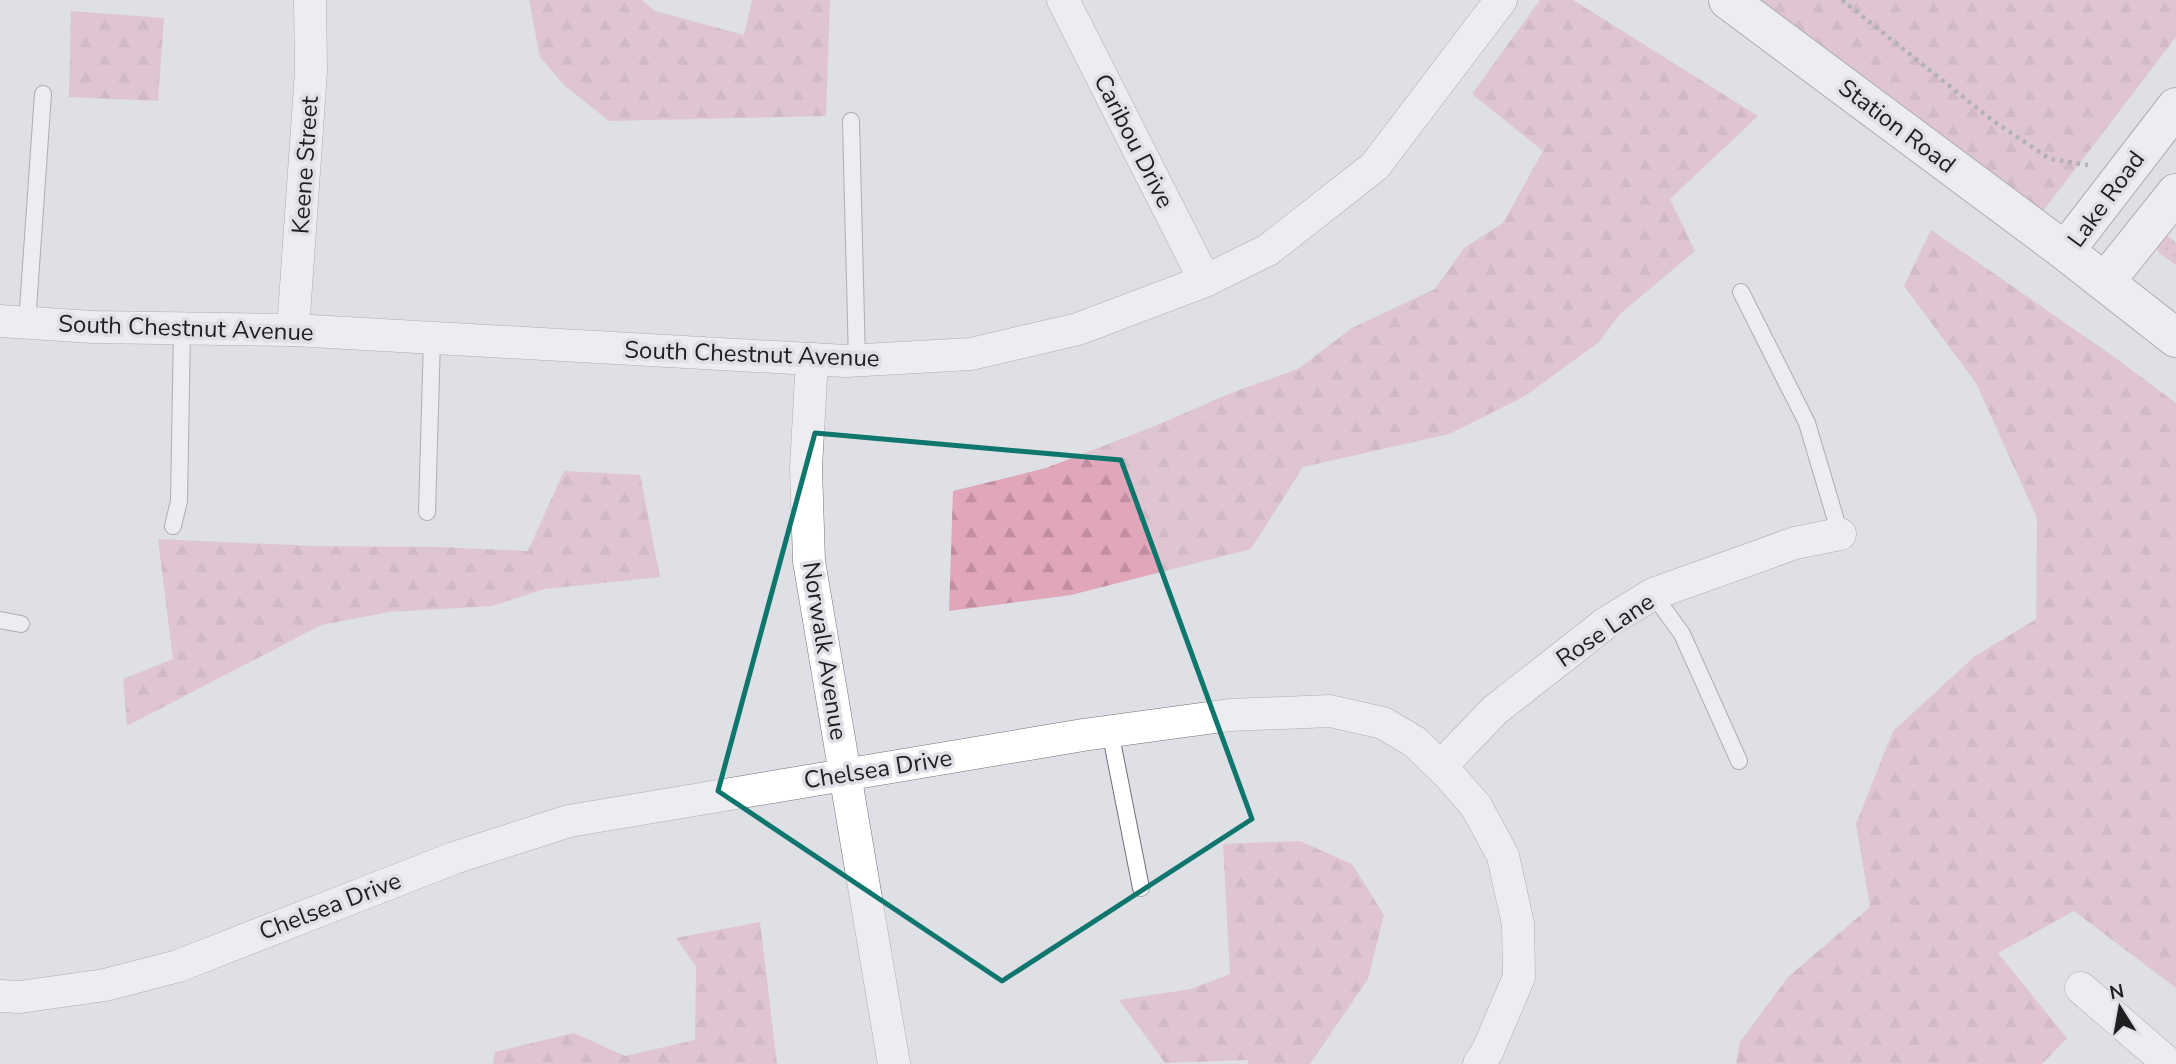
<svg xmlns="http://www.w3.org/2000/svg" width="2176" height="1064" font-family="'Nunito Sans',sans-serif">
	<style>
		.grass { fill: url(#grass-dots) }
		.forest { fill: url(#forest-firs) }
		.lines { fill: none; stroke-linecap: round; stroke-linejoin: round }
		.service-casing { stroke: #727178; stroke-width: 18 }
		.minor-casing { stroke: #727178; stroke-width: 33 }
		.tertiary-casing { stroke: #727178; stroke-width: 40 }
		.path { stroke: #7b7b7f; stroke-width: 4.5; stroke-dasharray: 3.5 5; stroke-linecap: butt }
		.service { stroke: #fff; stroke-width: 16 }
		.minor { stroke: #fff; stroke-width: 32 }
		.tertiary { stroke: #fff; stroke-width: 38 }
		.marked { fill: none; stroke: #0f766e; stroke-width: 5; stroke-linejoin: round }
		.labels { text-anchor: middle; stroke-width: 7; stroke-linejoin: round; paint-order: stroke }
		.street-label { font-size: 24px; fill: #1f1f21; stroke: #dfdfe6 }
	</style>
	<defs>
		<pattern id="grass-dots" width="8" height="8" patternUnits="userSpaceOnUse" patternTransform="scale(1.75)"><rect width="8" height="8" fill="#e0a6ba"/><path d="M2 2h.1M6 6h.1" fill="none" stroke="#c08ea0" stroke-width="1.8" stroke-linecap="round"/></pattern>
		<pattern id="forest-firs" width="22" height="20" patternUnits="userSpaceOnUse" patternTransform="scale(1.75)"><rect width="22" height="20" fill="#e0a6ba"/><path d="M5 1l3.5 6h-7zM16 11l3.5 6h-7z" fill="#c08ea0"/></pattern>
	</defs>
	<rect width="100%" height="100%" fill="#dfdfe6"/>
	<polygon class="grass" points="2166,234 2176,243 2176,265 2159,253 2157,248"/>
	<g class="forest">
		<polygon points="529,0 642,0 655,11 744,35 752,0 830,0 826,116 609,121 564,85 540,57"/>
		<polygon points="1540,0 1573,0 1758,116 1670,199 1695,251 1620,314 1599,342 1525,396 1449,434 1303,467 1251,549 1071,595 949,611 953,491 1046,468 1155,426 1231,393 1298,369 1352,328 1435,289 1464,248 1503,223 1543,151 1472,94"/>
		<polygon points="1725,0 2176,0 2176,37 2030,228"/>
		<polygon points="71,11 164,18 158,101 69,97"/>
		<polygon points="1931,230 2110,354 2176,403 2176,988 2074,911 1998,953 2067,1038 2042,1064 1736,1064 1740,1042 1788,977 1870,907 1856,824 1893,731 1975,656 2036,619 2037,518 1976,383 1904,286"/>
		<polygon points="564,471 640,475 660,577 545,589 492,606 389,612 321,625 127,726 123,679 173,659 158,539 312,546 440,547 528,551"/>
		<polygon points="1300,841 1352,864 1384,915 1368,979 1310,1064 1248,1064 1248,1060 1165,1063 1119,1000 1191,989 1230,974 1223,844"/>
		<polygon points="760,922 777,1064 493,1064 495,1052 574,1033 625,1056 695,1040 696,966 676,938"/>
	</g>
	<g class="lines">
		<defs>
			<g id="service">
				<polyline points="851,121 857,361"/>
				<polyline points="1741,292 1807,423 1840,534"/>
				<polyline points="27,323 43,94"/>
				<polyline points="427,512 432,339"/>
				<polyline points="173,526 179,501 182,329"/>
				<polyline points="1653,594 1682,634 1739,761"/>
				<polyline points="0,620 21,624"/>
				<polyline points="1110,731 1141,888"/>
			</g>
			<g id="minor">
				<polyline points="1063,0 1205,281"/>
				<polyline points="0,321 93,327 293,330 846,361 971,354 1078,329 1205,281 1268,250 1375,166 1501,0"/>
				<polyline points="293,330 311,71 310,0"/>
				<polyline points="812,359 806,468 809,561 894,1064"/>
				<polyline points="1441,766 1495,710 1606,623 1653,594 1795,543 1840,534"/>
				<polyline points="2081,988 2169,1064"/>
				<polyline points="0,996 20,997 105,985 178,966 454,858 569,821 1083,735 1230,715 1330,711 1383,723 1415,742 1448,774 1476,806 1503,856 1518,924 1519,977 1488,1050 1479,1064"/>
			</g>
			<g id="tertiary">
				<polyline points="1728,0 2065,251 2176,338"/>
				<polyline points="2065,251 2176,107"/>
				<polyline points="2105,282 2176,193"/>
			</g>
		</defs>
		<use href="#service" class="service-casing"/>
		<use href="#minor" class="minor-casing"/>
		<use href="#tertiary" class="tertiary-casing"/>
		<polyline class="path" points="1842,0 1992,120 2050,159 2088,165"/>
		<use href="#service" class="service"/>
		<use href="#minor" class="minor"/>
		<use href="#tertiary" class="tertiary"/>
	</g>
	<path d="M0 0H2176V1064H0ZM815,433L1121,460L1252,819L1002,981L718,791Z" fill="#dfdfe6" fill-opacity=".55" fill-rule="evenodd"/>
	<path class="marked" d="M815,433L1121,460L1252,819L1002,981L718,791Z"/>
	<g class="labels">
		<g class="street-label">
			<text transform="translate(1897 126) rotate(37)" y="8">Station Road</text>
			<text transform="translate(1134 141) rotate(63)" y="8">Caribou Drive</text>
			<text transform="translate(305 165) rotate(-86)" y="8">Keene Street</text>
			<text transform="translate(2106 199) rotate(-54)" y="8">Lake Road</text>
			<text transform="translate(186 328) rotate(2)" y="8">South Chestnut Avenue</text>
			<text transform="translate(752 354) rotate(2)" y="8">South Chestnut Avenue</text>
			<text transform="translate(1605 630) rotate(-34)" y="8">Rose Lane</text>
			<text transform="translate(825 651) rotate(81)" y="8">Norwalk Avenue</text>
			<text transform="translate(878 769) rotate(-9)" y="8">Chelsea Drive</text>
			<text transform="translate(330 906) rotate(-21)" y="8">Chelsea Drive</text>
		</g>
	</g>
	<g transform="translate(2120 1008) rotate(349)" stroke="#dfdfe6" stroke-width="5" paint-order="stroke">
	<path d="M0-5L12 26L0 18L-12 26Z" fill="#1f1f21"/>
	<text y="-10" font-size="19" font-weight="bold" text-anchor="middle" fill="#1f1f21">N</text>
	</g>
</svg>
